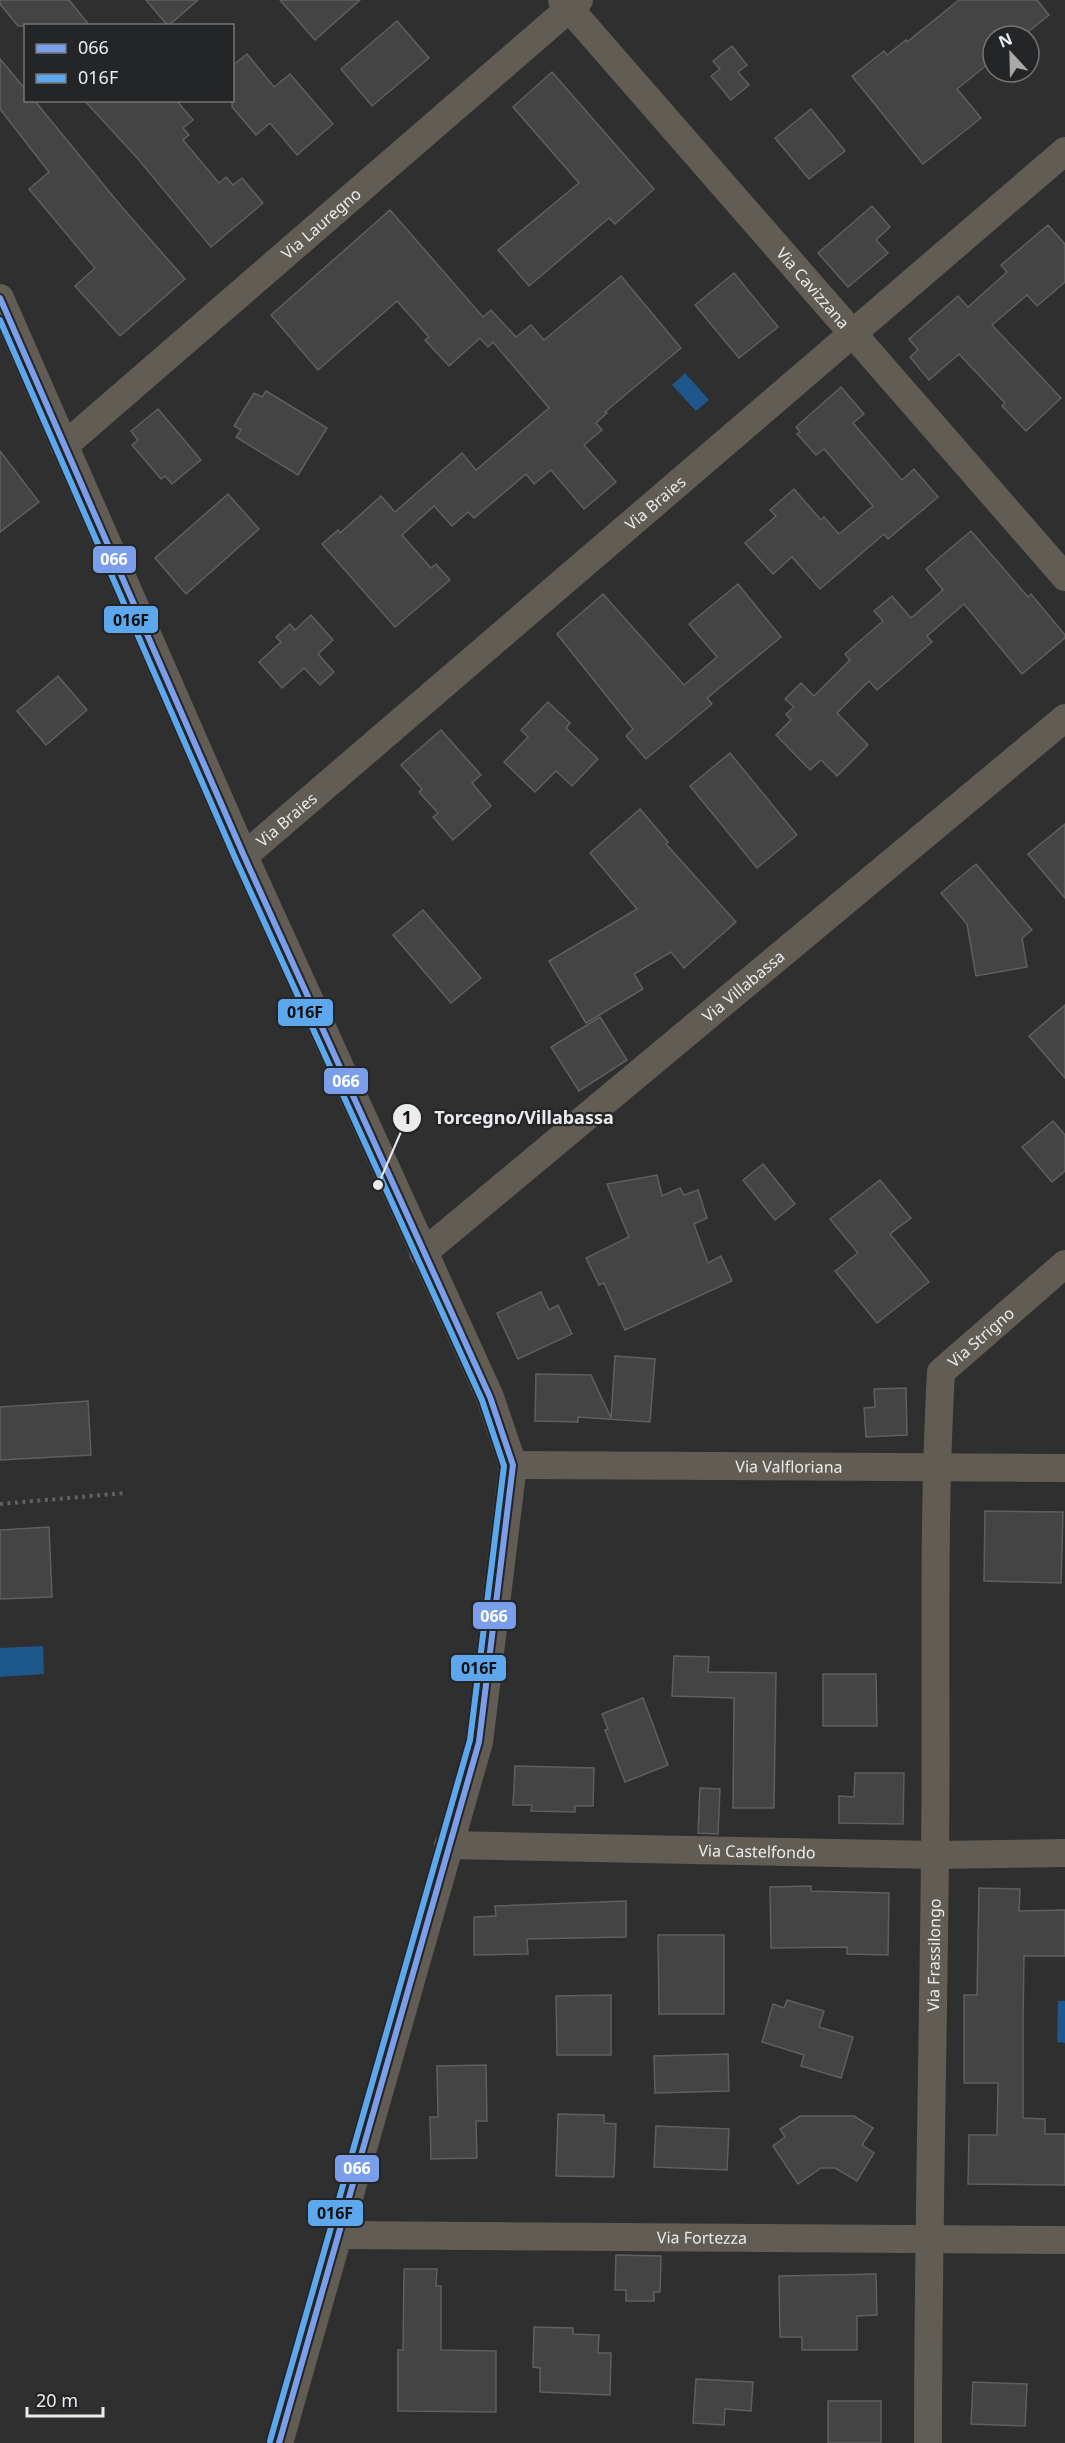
<svg xmlns="http://www.w3.org/2000/svg" width="1065" height="2443" font-family="'Noto Sans',sans-serif">
	<style>
		.water { fill: #1d578b }
		.building { fill: #444; stroke: #605f5f; stroke-width: 1.5 }
		.lines { fill: none; stroke-linecap: round; stroke-linejoin: round }
		.path { stroke: #66615e; stroke-width: 4; stroke-dasharray: 3 4.5; stroke-linecap: butt }
		.minor { stroke: #615c54; stroke-width: 28 }
		.bus-1-casing { stroke: #242527; stroke-width: 10 }
		.bus-2-casing { stroke: #242527; stroke-width: 10 }
		.bus-1 { stroke: #7b9eea; stroke-width: 6 }
		.bus-2 { stroke: #5da7ec; stroke-width: 6 }
		.labels { text-anchor: middle; stroke-width: 4.5; stroke-linejoin: round; paint-order: stroke }
		.street-label { font-size: 16px; fill: #eaebec; stroke: #242527 }
		.leader { fill: none; stroke: #eaebec; stroke-width: 2 }
		.callout-dot { fill: #eaebec; stroke: #242527; stroke-width: 2 }
		.mark-label { font-size: 18px; text-anchor: middle; font-weight: bold; fill: #111 }
		.callout-label { font-size: 18px; text-anchor: middle; font-weight: bold; fill: #eaebec; stroke: #242527; stroke-width: 4.5; stroke-linejoin: round; paint-order: stroke }
		.line-badge { stroke: #242527; stroke-width: 2 }
		.badge-label { font-size: 16px; text-anchor: middle; font-weight: bold; fill: #fff }
		.pale-badge-label { font-size: 16px; text-anchor: middle; font-weight: bold; fill: #111 }
	</style>
	<rect width="100%" height="100%" fill="#2f2f30"/>
	<g class="water">
		<polygon points="685,373 709,400 696,411 672,385"/>
		<polygon points="43,1646 44,1674 0,1677 0,1648"/>
		<polygon points="1058,2001 1065,2001 1065,2043 1057,2042"/>
	</g>
	<g class="building">
		<polygon points="0,0 69,0 90,26 18,26 0,4"/>
		<polygon points="146,0 198,0 168,26"/>
		<polygon points="280,0 360,0 315,40"/>
		<polygon points="959,0 1037,0 1049,15 1023,36 993,36 993,60 957,89 981,118 923,164 852,76 884,51 887,55 906,40 907,42"/>
		<polygon points="397,21 429,58 372,106 341,69"/>
		<polygon points="732,46 747,65 738,72 749,85 731,100 711,76 720,69 713,61"/>
		<polygon points="247,54 274,87 290,74 333,124 297,155 270,123 256,135 232,107 232,66"/>
		<polygon points="0,59 26,90 26,100 34,100 121,206 185,279 120,336 75,286 95,268 29,189 49,172 0,109"/>
		<polygon points="552,72 654,189 615,224 609,218 529,286 498,250 579,183 513,107"/>
		<polygon points="84,100 176,100 193,120 183,128 189,135 183,140 219,183 226,177 233,185 242,178 263,203 211,247 139,160"/>
		<polygon points="811,109 845,151 809,179 775,138"/>
		<polygon points="872,206 890,227 876,240 888,253 848,287 818,253"/>
		<polygon points="390,210 483,317 491,310 516,337 531,325 544,340 621,276 681,348 605,412 607,413 596,423 602,430 584,445 616,482 584,509 551,470 534,484 526,474 474,518 468,512 452,526 434,506 402,535 431,568 436,564 450,580 395,627 322,544 338,530 340,533 381,496 395,512 462,453 476,470 549,408 493,342 488,347 480,338 449,366 425,340 429,337 397,301 318,370 271,315"/>
		<polygon points="1048,225 1065,244 1065,282 1037,306 1027,295 992,325 1061,398 1026,431 1002,406 1005,403 959,354 929,380 910,357 918,350 909,339 958,296 968,307 1007,272 1001,265"/>
		<polygon points="734,273 778,327 739,358 695,305"/>
		<polygon points="841,387 864,414 853,423 902,480 914,469 938,497 888,539 884,534 820,589 792,557 773,574 745,543 776,516 770,510 794,489 821,520 824,517 839,534 873,506 824,449 816,455 797,434 800,432 796,427"/>
		<polygon points="266,391 327,428 298,475 236,437 241,430 234,426 254,393 262,397"/>
		<polygon points="158,409 201,460 172,484 165,476 161,479 132,445 138,440 131,431"/>
		<polygon points="0,451 39,502 0,532"/>
		<polygon points="228,494 259,529 186,594 155,558"/>
		<polygon points="971,531 1028,597 1031,594 1065,635 1065,638 1022,674 964,604 927,636 932,642 877,690 869,681 837,713 868,745 837,776 821,760 810,770 776,735 791,720 786,714 794,707 785,699 801,683 814,696 850,660 845,654 883,621 874,611 892,596 911,618 943,590 926,569"/>
		<polygon points="738,584 781,637 707,698 712,704 646,759 626,736 633,729 557,634 603,594 684,685 717,657 689,624"/>
		<polygon points="311,615 333,640 318,654 334,672 320,685 304,668 282,688 259,662 281,642 276,637 290,624 295,630"/>
		<polygon points="58,676 87,710 46,745 17,711"/>
		<polygon points="548,702 570,723 566,728 598,759 572,786 556,771 535,792 504,762 528,737 521,730"/>
		<polygon points="441,730 481,775 472,783 491,806 453,840 433,817 438,813 419,792 422,789 401,765"/>
		<polygon points="730,753 797,835 757,868 690,786"/>
		<polygon points="640,809 668,842 666,844 736,922 684,968 671,952 634,974 643,989 586,1023 549,961 637,909 590,853"/>
		<polygon points="1065,824 1065,898 1028,854"/>
		<polygon points="976,864 1032,930 1022,938 1027,967 976,976 967,924 941,893"/>
		<polygon points="423,910 481,978 451,1003 393,935"/>
		<polygon points="1065,1005 1065,1078 1029,1036"/>
		<polygon points="600,1017 627,1060 579,1091 551,1047"/>
		<polygon points="1053,1121 1065,1135 1065,1171 1052,1182 1022,1147"/>
		<polygon points="763,1164 795,1204 775,1220 743,1180"/>
		<polygon points="657,1175 662,1196 680,1188 684,1195 698,1190 707,1218 694,1224 708,1263 721,1256 732,1281 625,1330 604,1283 599,1285 586,1258 629,1237 607,1184"/>
		<polygon points="880,1180 911,1218 890,1234 929,1282 877,1323 835,1271 858,1253 830,1219"/>
		<polygon points="541,1292 549,1310 558,1305 572,1334 518,1359 497,1313"/>
		<polygon points="615,1356 655,1359 650,1422 578,1417 578,1422 535,1421 536,1374 591,1375 611,1418"/>
		<polygon points="906,1388 907,1435 866,1437 864,1408 875,1407 874,1389"/>
		<polygon points="88,1401 91,1455 0,1460 0,1407"/>
		<polygon points="985,1511 1063,1512 1061,1583 984,1581"/>
		<polygon points="49,1527 52,1597 0,1599 0,1530"/>
		<polygon points="674,1656 709,1657 708,1672 776,1673 774,1808 733,1808 734,1698 672,1696"/>
		<polygon points="823,1674 876,1674 877,1726 823,1726"/>
		<polygon points="643,1698 668,1765 625,1782 605,1730 608,1729 602,1714"/>
		<polygon points="515,1766 594,1768 593,1806 575,1806 575,1812 531,1811 532,1805 513,1805"/>
		<polygon points="855,1773 904,1773 903,1824 839,1823 839,1796 854,1797"/>
		<polygon points="700,1788 720,1789 718,1834 698,1833"/>
		<polygon points="811,1886 811,1891 889,1893 888,1955 847,1954 847,1947 771,1948 770,1887"/>
		<polygon points="979,1888 1020,1889 1019,1911 1065,1910 1065,1956 1024,1956 1023,2020 1023,2118 1045,2119 1045,2134 1065,2134 1065,2185 968,2184 969,2135 997,2135 998,2083 964,2083 964,1995 977,1995"/>
		<polygon points="626,1901 626,1937 527,1939 528,1954 474,1955 474,1917 496,1916 495,1906"/>
		<polygon points="658,1935 724,1935 724,2014 659,2014"/>
		<polygon points="611,1995 611,2055 557,2055 556,1996"/>
		<polygon points="787,2000 824,2011 819,2027 853,2037 841,2078 801,2066 804,2055 762,2042 773,2004 784,2008"/>
		<polygon points="728,2054 729,2091 655,2093 654,2056"/>
		<polygon points="486,2065 487,2121 476,2121 477,2158 431,2159 430,2117 438,2117 437,2066"/>
		<polygon points="558,2114 604,2115 604,2123 616,2124 614,2177 556,2176"/>
		<polygon points="800,2116 854,2116 873,2128 862,2145 874,2153 857,2181 835,2168 821,2168 798,2184 773,2146 785,2137 780,2129"/>
		<polygon points="656,2126 729,2129 727,2170 654,2167"/>
		<polygon points="616,2255 661,2256 660,2292 654,2292 654,2301 626,2301 626,2290 615,2290"/>
		<polygon points="404,2269 437,2269 436,2286 441,2286 441,2350 496,2351 496,2412 398,2411 398,2350 403,2350"/>
		<polygon points="876,2274 877,2315 857,2316 857,2350 802,2350 802,2337 780,2337 779,2276"/>
		<polygon points="534,2327 573,2328 573,2334 599,2335 598,2353 611,2353 610,2395 540,2392 540,2368 533,2367"/>
		<polygon points="696,2379 753,2382 751,2411 725,2409 724,2425 693,2423"/>
		<polygon points="973,2382 1027,2384 1025,2426 971,2424"/>
		<rect x="828" y="2401" width="53" height="42"/>
	</g>
	<g class="lines">
		<polyline class="path" points="0,1504 125,1493"/>
		<g class="minor">
			<path id="s1" d="M562,0L1065,577"/>
			<polyline points="0,298 244,856 490,1397 513,1465 479,1742 279,2443"/>
			<path id="s2" d="M64,446L579,0"/>
			<path id="s3" d="M244,856L1065,151"/>
			<path id="s4" d="M423,1253L1065,718"/>
			<path id="s5" d="M513,1465L1065,1468"/>
			<path id="s6" d="M448,1845L935,1855L1065,1853"/>
			<path id="s7" d="M339,2235L1065,2240"/>
			<path id="s8" d="M928,2443C928,2247 933,2052 935,1856C937,1695 932,1533 941,1372L1065,1264"/>
		</g>
		<defs>
			<polyline id="bus-1" points="0,298 244,856 490,1397 513,1465 479,1742 279,2443"/>
			<polyline id="bus-2" points="0,320 236,860 482,1400 504,1466 470,1740 270,2441"/>
		</defs>
		<use href="#bus-1" class="bus-1-casing"/>
		<use href="#bus-2" class="bus-2-casing"/>
		<use href="#bus-1" class="bus-1"/>
		<use href="#bus-2" class="bus-2"/>
	</g>
	<g class="labels">
		<g class="street-label">
			<text dy="6" stroke="none"><textPath href="#s2" startOffset="340">Via Lauregno</textPath></text>
			<text dy="6" stroke="none"><textPath href="#s1" startOffset="382">Via Cavizzana</textPath></text>
			<text dy="6" stroke="none"><textPath href="#s3" startOffset="542">Via Braies</textPath></text>
			<text dy="6" stroke="none"><textPath href="#s3" startOffset="56">Via Braies</textPath></text>
			<text dy="6" stroke="none"><textPath href="#s4" startOffset="417">Via Villabassa</textPath></text>
			<text dy="6" stroke="none"><textPath href="#s8" startOffset="1124">Via Strigno</textPath></text>
			<text dy="6" stroke="none"><textPath href="#s5" startOffset="276">Via Valfloriana</textPath></text>
			<text dy="6" stroke="none"><textPath href="#s6" startOffset="309">Via Castelfondo</textPath></text>
			<text dy="6" stroke="none"><textPath href="#s8" startOffset="488">Via Frassilongo</textPath></text>
			<text dy="6" stroke="none"><textPath href="#s7" startOffset="363">Via Fortezza</textPath></text>
		</g>
	</g>
	<path class="leader" d="M378 1185L407 1118"/>
	<g class="callout-dot">
		<circle cx="378" cy="1185" r="6"/>
		<circle cx="407" cy="1118" r="15"/>
	</g>
	<g class="mark-label">
		<text x="407" y="1124">1</text>
	</g>
	<g class="callout-label">
		<text x="524" y="1124">Torcegno/Villabassa</text>
	</g>
	<g class="line-badge">
		<rect x="92" y="545" width="45" height="29" rx="6" fill="#7b9eea"/>
		<rect x="103" y="605" width="56" height="29" rx="6" fill="#5da7ec"/>
		<rect x="277" y="998" width="57" height="29" rx="6" fill="#5da7ec"/>
		<rect x="323" y="1067" width="46" height="28" rx="6" fill="#7b9eea"/>
		<rect x="472" y="1601" width="45" height="29" rx="6" fill="#7b9eea"/>
		<rect x="450" y="1654" width="57" height="28" rx="6" fill="#5da7ec"/>
		<rect x="334" y="2154" width="46" height="29" rx="6" fill="#7b9eea"/>
		<rect x="307" y="2199" width="57" height="28" rx="6" fill="#5da7ec"/>
	</g>
	<g class="badge-label">
		<text x="114" y="565">066</text>
		<text x="346" y="1087">066</text>
		<text x="494" y="1622">066</text>
		<text x="357" y="2174">066</text>
	</g>
	<g class="pale-badge-label">
		<text x="131" y="626">016F</text>
		<text x="305" y="1018">016F</text>
		<text x="479" y="1674">016F</text>
		<text x="335" y="2219">016F</text>
	</g>
	<rect x="24" y="24" width="210" height="78" fill="#242527" stroke="#737476" stroke-width="1.5"/>
	<rect x="36" y="44" width="30" height="9" fill="#7b9eea" stroke="#737476" stroke-width="1.5"/>
	<text x="78" y="54" font-size="18" fill="#eaebec">066</text>
	<rect x="36" y="74" width="30" height="9" fill="#5da7ec" stroke="#737476" stroke-width="1.5"/>
	<text x="78" y="84" font-size="18" fill="#eaebec">016F</text>
	<g transform="translate(1011 54) rotate(338)"><circle r="28" fill="#242527" stroke="#737476" stroke-width="1.5"/>
	<path d="M0-4.5L10 22L0 15L-10 22Z" fill="#a9a9aa"/>
	<text y="-9" font-size="16" font-weight="bold" text-anchor="middle" fill="#eaebec">N</text>
	</g>
	<path d="M27 2407v9h76v-9" fill="none" stroke="#eaebec" stroke-width="3"/>
	<text x="36" y="2407" font-size="18" fill="#eaebec" stroke="#242527" stroke-width="4.5" paint-order="stroke">20 m</text>
</svg>
